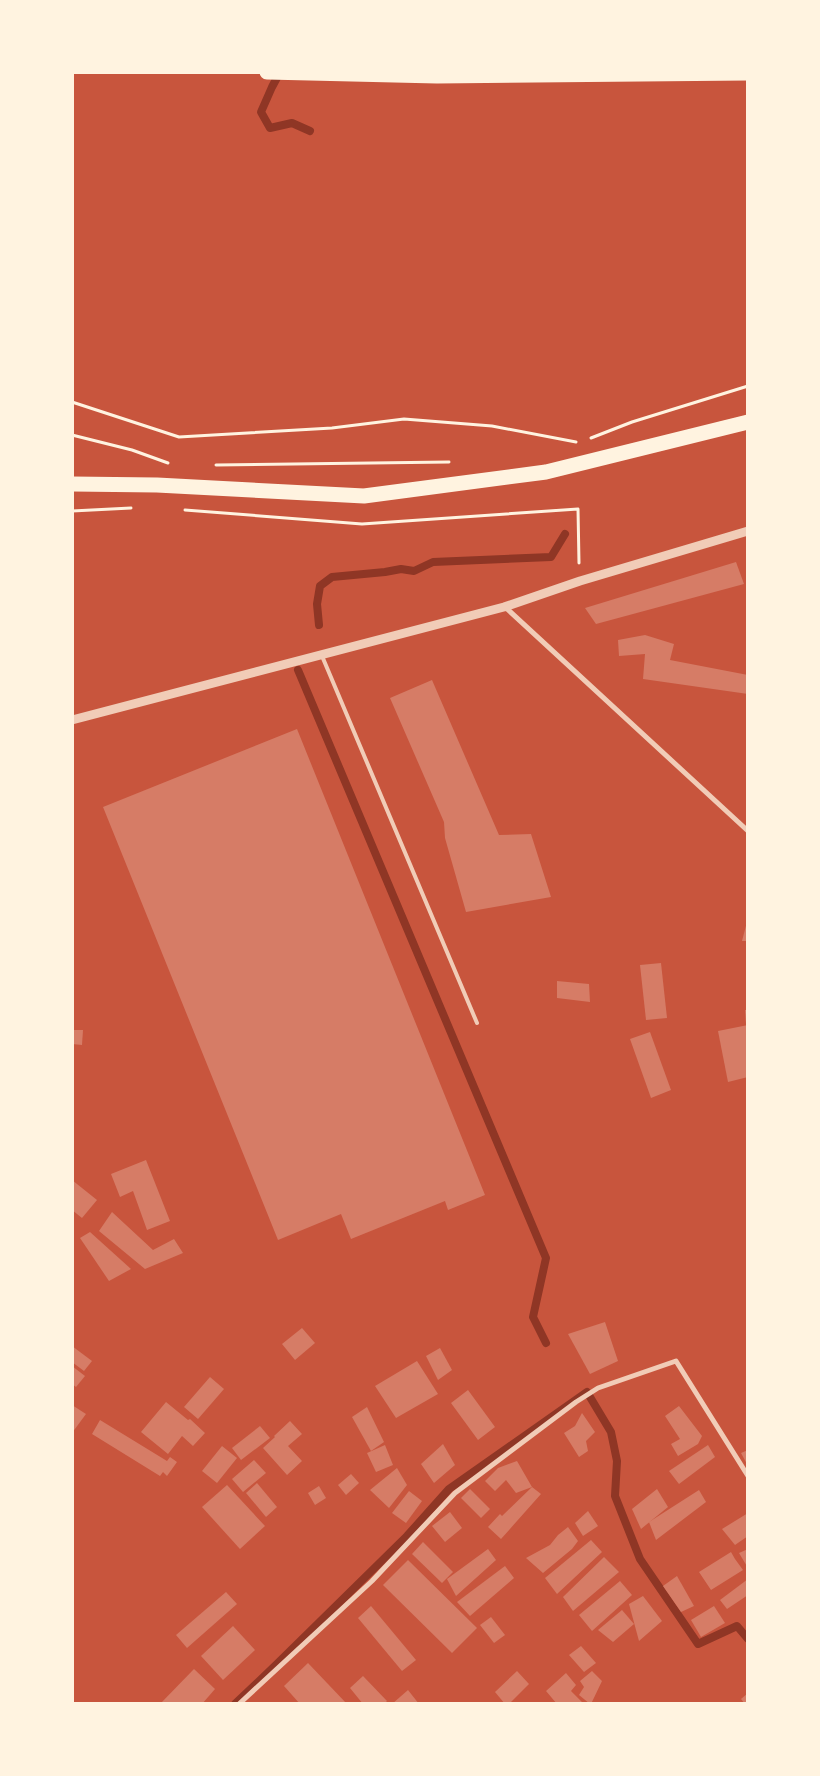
<svg xmlns="http://www.w3.org/2000/svg" width="820" height="1776" font-family="Quicksand,sans-serif">
	<style>
		.lines { fill: none; stroke-linecap: round; stroke-linejoin: round }
		.stream { stroke: #8f3625; stroke-width: 8 }
		.building { fill: #d67c66 }
		.path { stroke: #fff3e0; stroke-width: 3 }
		.service { stroke: #f1ccb7; stroke-width: 4 }
		.minor { stroke: #f1ccb7; stroke-width: 5 }
		.tertiary { stroke: #f1ccb7; stroke-width: 9 }
		.motorway { stroke: #fff3e0; stroke-width: 15 }
	</style>
	<rect width="100%" height="100%" fill="#c8553d"/>
	<g class="lines">
		<g class="stream">
			<polyline points="280,72 272,87 261,112 270,128 292,123 310,131"/>
			<polyline points="319,625 317,604 320,586 332,577 385,572 401,569 414,571 433,562 551,557 565,534"/>
			<polyline points="298,670 546,1258 533,1317 546,1343"/>
			<polyline points="235,1704 276,1665 407,1536 449,1489 587,1392 611,1432 617,1461 615,1496 640,1559 698,1644 737,1626 748,1639"/>
		</g>
	</g>
	<g class="building">
		<polygon points="736,562 744,584 596,624 585,608"/>
		<polygon points="645,635 674,644 670,660 748,675 748,694 643,679 645,654 619,656 618,640"/>
		<polygon points="432,680 499,835 531,834 551,897 466,912 445,838 444,822 390,698"/>
		<polygon points="297,729 485,1195 448,1210 445,1201 351,1239 341,1214 278,1240 103,807"/>
		<polygon points="747,922 748,941 742,941"/>
		<polygon points="661,963 667,1018 646,1020 640,965"/>
		<polygon points="557,981 589,984 590,1002 557,998"/>
		<polygon points="745,1010 748,1010 748,1024 746,1024"/>
		<polygon points="748,1025 748,1077 728,1082 718,1031"/>
		<polygon points="72,1030 83,1030 82,1045 72,1044"/>
		<polygon points="650,1032 671,1090 651,1098 630,1039"/>
		<polygon points="146,1160 170,1221 147,1230 133,1191 120,1197 111,1174"/>
		<polygon points="72,1180 97,1200 82,1218 72,1210"/>
		<polygon points="112,1212 153,1250 174,1239 183,1253 145,1269 99,1231"/>
		<polygon points="90,1232 131,1269 109,1281 80,1238"/>
		<polygon points="605,1322 618,1361 590,1374 568,1334"/>
		<polygon points="302,1328 315,1343 295,1360 282,1344"/>
		<polygon points="72,1346 92,1361 84,1371 72,1362"/>
		<polygon points="440,1348 452,1370 438,1380 426,1356"/>
		<polygon points="417,1361 438,1394 396,1418 375,1386"/>
		<polygon points="72,1366 85,1376 76,1387 72,1384"/>
		<polygon points="210,1377 224,1389 198,1419 184,1407"/>
		<polygon points="468,1390 495,1427 478,1440 451,1403"/>
		<polygon points="166,1402 188,1420 190,1419 205,1433 193,1446 182,1436 168,1454 141,1432"/>
		<polygon points="72,1405 86,1414 72,1433"/>
		<polygon points="679,1406 702,1436 698,1444 678,1456 671,1444 680,1439 665,1416"/>
		<polygon points="367,1407 384,1442 371,1451 352,1417"/>
		<polygon points="582,1413 595,1432 586,1441 588,1451 579,1457 564,1433 575,1426"/>
		<polygon points="100,1420 167,1461 170,1457 177,1462 167,1476 163,1472 160,1476 92,1434"/>
		<polygon points="290,1421 302,1434 288,1446 302,1461 287,1475 263,1448 275,1437 274,1436"/>
		<polygon points="260,1426 270,1438 241,1460 232,1448"/>
		<polygon points="443,1444 455,1465 434,1483 421,1464"/>
		<polygon points="385,1445 393,1465 376,1472 367,1453"/>
		<polygon points="708,1445 715,1457 679,1484 669,1471"/>
		<polygon points="222,1446 237,1458 217,1483 202,1471"/>
		<polygon points="748,1450 748,1466 741,1453"/>
		<polygon points="254,1460 266,1473 243,1492 232,1479"/>
		<polygon points="517,1461 532,1487 541,1494 501,1539 488,1527 500,1514 502,1516 532,1487 516,1493 506,1480 495,1491 485,1481 498,1468"/>
		<polygon points="397,1468 407,1485 389,1508 370,1490"/>
		<polygon points="351,1474 359,1483 346,1495 338,1485"/>
		<polygon points="257,1483 277,1507 266,1517 246,1493"/>
		<polygon points="227,1485 265,1526 240,1549 202,1507"/>
		<polygon points="319,1486 326,1498 315,1505 308,1493"/>
		<polygon points="470,1489 490,1509 481,1518 461,1498"/>
		<polygon points="657,1489 668,1507 641,1529 632,1509"/>
		<polygon points="699,1490 706,1502 656,1540 649,1522"/>
		<polygon points="409,1491 422,1501 406,1523 392,1513"/>
		<polygon points="588,1511 598,1526 583,1536 575,1523"/>
		<polygon points="450,1512 462,1528 445,1542 432,1526"/>
		<polygon points="748,1513 748,1536 735,1545 722,1529"/>
		<polygon points="568,1527 578,1541 572,1549 543,1573 526,1558 550,1545 558,1535"/>
		<polygon points="591,1540 602,1552 557,1594 545,1578"/>
		<polygon points="423,1542 453,1572 442,1583 412,1554"/>
		<polygon points="488,1549 496,1560 456,1596 447,1579"/>
		<polygon points="748,1549 748,1568 739,1553"/>
		<polygon points="731,1552 735,1559 743,1570 711,1590 699,1572"/>
		<polygon points="604,1557 619,1572 573,1611 563,1597"/>
		<polygon points="408,1560 477,1628 452,1653 383,1585"/>
		<polygon points="505,1566 514,1578 470,1616 457,1602"/>
		<polygon points="677,1576 694,1606 681,1612 663,1586"/>
		<polygon points="748,1579 748,1595 727,1609 720,1600"/>
		<polygon points="620,1581 632,1595 592,1631 579,1615"/>
		<polygon points="226,1592 237,1604 187,1648 176,1635"/>
		<polygon points="643,1596 662,1621 639,1641 629,1604"/>
		<polygon points="371,1606 416,1660 402,1671 358,1618"/>
		<polygon points="714,1606 725,1623 701,1637 691,1620"/>
		<polygon points="622,1610 634,1624 613,1642 598,1630"/>
		<polygon points="491,1617 505,1635 494,1643 480,1625"/>
		<polygon points="233,1626 255,1650 223,1680 201,1656"/>
		<polygon points="581,1646 596,1663 584,1672 569,1655"/>
		<polygon points="308,1663 347,1704 300,1704 284,1686"/>
		<polygon points="194,1669 215,1689 202,1704 160,1704"/>
		<polygon points="517,1671 529,1684 509,1704 505,1704 495,1692"/>
		<polygon points="592,1671 602,1681 591,1704 590,1704 579,1695 584,1687 580,1681"/>
		<polygon points="566,1673 576,1685 571,1691 584,1704 557,1704 546,1691"/>
		<polygon points="363,1676 387,1701 384,1704 363,1704 350,1688"/>
		<polygon points="408,1690 419,1704 392,1704"/>
		<polygon points="748,1693 748,1704 745,1704 741,1699"/>
	</g>
	<g class="lines">
		<g class="path">
			<polyline points="72,402 179,437 332,428 404,419 492,426 576,442"/>
			<polyline points="72,435 132,450 168,463"/>
			<polyline points="591,438 632,422 748,386"/>
			<polyline points="216,465 449,462"/>
			<polyline points="185,510 362,524 578,509 579,563"/>
			<polyline points="72,511 131,508"/>
		</g>
		<polyline class="service" points="322,656 477,1023"/>
		<g class="minor">
			<polyline points="505,607 748,831"/>
			<polyline points="239,1704 372,1581 455,1493 576,1402 598,1388 676,1361 748,1476"/>
		</g>
		<polyline class="tertiary" points="72,720 504,607 580,581 748,531"/>
		<g class="motorway">
			<polyline points="267,72 437,76 748,73"/>
			<polyline points="72,484 157,485 364,496 546,472 748,422"/>
		</g>
	</g>
	<rect width="820" height="1776" fill="none" stroke="#fff3e0" stroke-width="148"/>
</svg>
